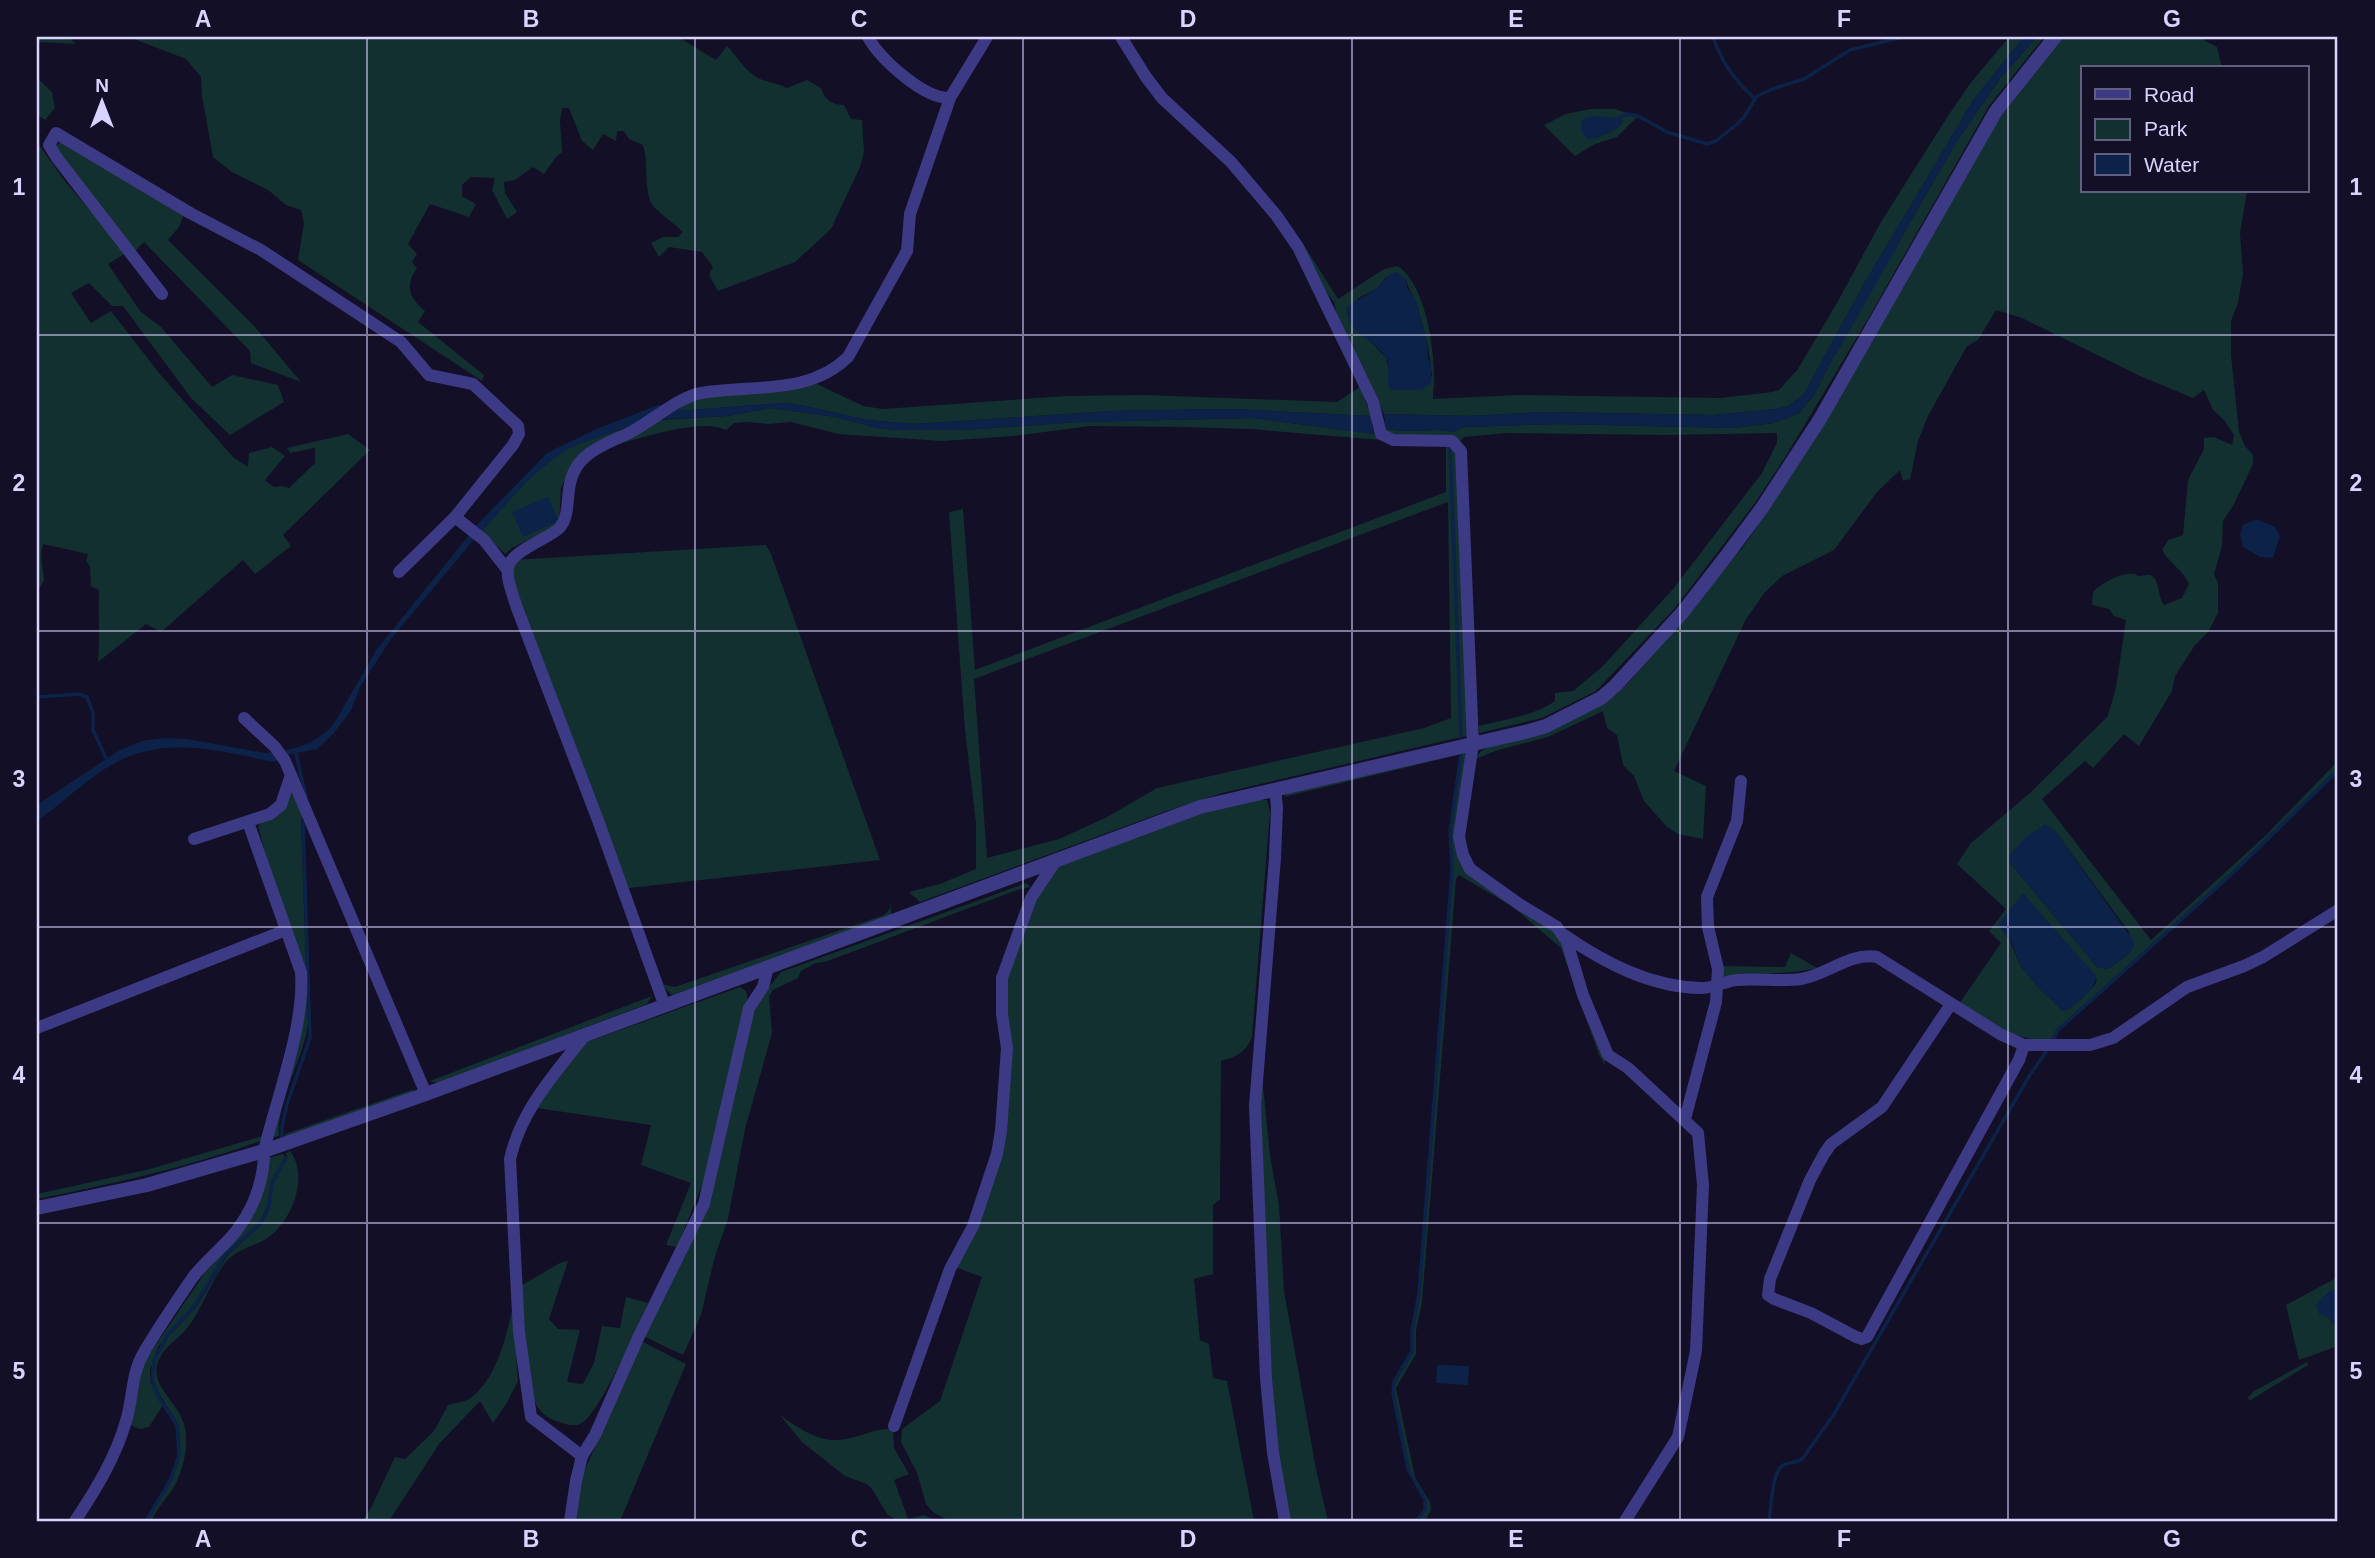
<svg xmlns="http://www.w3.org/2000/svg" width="2375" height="1558" font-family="Arial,sans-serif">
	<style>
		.green { fill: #12302f; fill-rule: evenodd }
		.water { fill: #0c2248 }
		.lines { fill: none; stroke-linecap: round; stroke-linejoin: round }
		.stream { stroke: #0c2248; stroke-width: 3.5 }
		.minor { stroke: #3d3a85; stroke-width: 12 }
		.tertiary { stroke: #3d3a85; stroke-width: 14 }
		.grid { fill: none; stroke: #d9d4ff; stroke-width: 2; stroke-opacity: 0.55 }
		.neatline { fill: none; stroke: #d9d4ff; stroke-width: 2.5 }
		.grid-label { font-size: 23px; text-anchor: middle; font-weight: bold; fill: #d9d4ff }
	</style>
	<rect width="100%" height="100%" fill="#130f26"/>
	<g class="green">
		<polygon points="37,37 70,38 76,44 37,42"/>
		<path d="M129,37H678L716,60L727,46C736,55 744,69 755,76C762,82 776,82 787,88L807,80L821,88C826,101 831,104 844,105L851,119L862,120L864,152L860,167L831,229L795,262L718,291L709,275L713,267L702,252L669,247L659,257L651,243L663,237H678L683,232C676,225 658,212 653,206C643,190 649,163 643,145L629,139L624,131H617L616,141L603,134L593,150L582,141L569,108H562L560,121L562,152L555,158L544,174L533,167L515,180L504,182L505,193L517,212L507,219L492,190L495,178L471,177L462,185V196L476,204L469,217L430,204L408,244L417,254L412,262L417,268C404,287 410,298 425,311L418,322L484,375L482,381L298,260L304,223L301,210L286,205L268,190L232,172L213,157L202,96L201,77L186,59Z"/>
		<path d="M2009,37H2024L1974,99L1865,282L1804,394L1788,406L1777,409L1713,415L1545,412L1468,416L1384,414L1338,319L1334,302L1327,293L1301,245L1302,242L1338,299L1384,269L1398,266C1425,285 1433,342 1434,372C1435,381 1433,390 1433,399L1519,395L1720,398L1772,392L1779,390L1798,369L1838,301L1881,222L1948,116L1969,85ZM1386,277L1406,279C1408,289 1414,296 1417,305C1424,328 1430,353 1432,376L1421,390L1410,389L1389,372L1386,358L1367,338L1357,299L1378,288Z"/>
		<path d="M2037,37H2044L1989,106L1868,319L1786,456L1755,503L1675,608L1596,691L1542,718L1479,733V726C1503,720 1534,716 1555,701V693L1573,691L1602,667L1673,589L1762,473L1777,443V433L1667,435L1506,433L1464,437L1460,441L1391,435L1386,429L1403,431L1437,430L1453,432L1464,427L1559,424L1733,428L1774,423L1799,413L1814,395L1842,340L1957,141L2001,77Z"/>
		<path d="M2059,37H2198L2217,47L2222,68H2083V191H2247L2240,233L2243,274L2238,303L2231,321V355L2239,432L2245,446L2253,455V464L2234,504L2223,521L2222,546L2214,574L2218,583V613L2208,632L2195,645L2175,676L2172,691L2139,746L2124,734L2093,768L2085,761L2042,799L2151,940L2265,836L2338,761V768L2232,872L2056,1030L2051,1040C2018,1043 1986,1021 1959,1004L2001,943L1989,931L2006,909L1957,864L1971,843L2030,793L2108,716L2116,687L2126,620L2114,616L2109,609L2092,605L2093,592C2101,583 2122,572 2134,574C2136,574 2137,576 2139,576C2147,576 2149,572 2155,579C2160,587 2158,597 2164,605L2182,598L2189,584C2183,570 2170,564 2162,550L2168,540L2183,535L2188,480L2204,449V438L2214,437L2232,445L2234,435L2224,420L2213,410L2204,390L2193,398L2140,376L2022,318L1996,310L1978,340L1967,346L1928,416L1918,441L1910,479L1903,481L1900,470L1877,492L1834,550L1782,576L1765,592L1746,619L1674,771L1706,786L1703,839L1678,834L1667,827L1644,801L1634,776L1623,765L1617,735L1607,728L1603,711L1548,737L1498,750L1475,759L1481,751L1492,745L1614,695L1629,682L1743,547L1773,504L1983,140ZM2055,831L2129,932L2131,952L2108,969L2097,967L2010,863ZM2008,936L2097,980L2095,985L2071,1008L2063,1011L2037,986L2020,965Z"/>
		<polygon points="37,78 52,92 55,108 45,120 37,115 39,108 37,106"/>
		<polygon points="1590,109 1615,109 1627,113 1616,118 1587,117 1581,122 1595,138 1609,133 1620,119 1627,115 1637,117 1617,137 1595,144 1575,156 1544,125 1566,114"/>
		<path d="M37,127V142L64,180L126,253L108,264L140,311L161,327L212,387L232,375L278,385L284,402L230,435L191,398L123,306H112L89,283L71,293L91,323L111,311L159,373L234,458L248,467L249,453L272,447L285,456L265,480L274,487L282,486L289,488L315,463V448L290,453L287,448L348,434L370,450L283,535L291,546L255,574L243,560L161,632L146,624L98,662C100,638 98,614 99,590L91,586L90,566L86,561L88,554L43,544L41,555L44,581L37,591Z"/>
		<polygon points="60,142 184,214 179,227 168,240 255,327 301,382 251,363 250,351 144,242 134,252 55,146"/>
		<polygon points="817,384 863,406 883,409 1066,396 1143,395 1337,402 1360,387 1371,416 1231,409 1113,411 913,424 867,420 805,406 785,403 676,411 701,395"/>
		<path d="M771,408L836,417L877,428L896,430H965L1079,422L1253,418L1374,434L1381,440L1250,429L1183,427L1090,426L1014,436L942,441L838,434L791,422L768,424L748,422L734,423L726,430C699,416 632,442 602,448L659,420L726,416Z"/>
		<path d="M631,426L573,462L561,488L559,524L512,548L505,554L482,531C507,503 534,466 569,448C588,439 611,433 631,426Z"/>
		<path d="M1446,444L1450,445L1461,737L1222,793L1164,812L920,902L909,892L940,884L976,869V823L965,730L949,512L963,509L975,670L1446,492ZM1448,502L1451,718L1424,728L1157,788L1107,817L1059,839L987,858L974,679Z"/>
		<polygon points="1451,445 1456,455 1468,736 1462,737"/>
		<polygon points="766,545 771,554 880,860 629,888 628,892 511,581 513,560"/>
		<polygon points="1467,751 1459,851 1560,937 1604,1053 1605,1065 1599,1055 1561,948 1513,907 1459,875 1456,879 1422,1302 1416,1331 1416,1354 1396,1388 1415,1477 1430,1502 1431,1510 1425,1521 1418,1521 1426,1510 1425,1500 1409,1469 1394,1394 1395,1383 1413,1351 1413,1331 1420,1293 1453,870 1451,831 1462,754 1284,797 1286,793"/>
		<path d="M292,792L303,813L301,822L308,1024C303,1062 277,1097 279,1136L274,1137L273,1133L304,1003L258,826Z"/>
		<path d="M1249,800H1267L1270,812L1252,1037C1245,1053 1238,1056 1221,1061L1220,1199L1213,1205V1274L1194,1279L1200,1340L1209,1344L1213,1378L1227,1381L1254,1521H950L934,1513L926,1504L917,1473L901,1442L902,1429L940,1401L982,1277L955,1267L993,1176L1006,1017V984L1037,894L1057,864L1163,825Z"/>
		<polygon points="1026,883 1031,887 1017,890 825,962 816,963 801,971 798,978 773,990 769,997 772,1033 745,1129 728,1219 715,1256 701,1315 683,1355 643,1336 708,1204 753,1007 781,972"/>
		<polygon points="891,900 891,918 672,995 661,984 675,987 884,915 890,909"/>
		<path d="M1791,953L1817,968C1786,976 1754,971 1723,979L1722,966L1785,967Z"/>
		<polygon points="740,987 746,991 748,1002 706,1176 677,1247 666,1245 691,1183 641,1165 651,1125 537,1108 555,1080 584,1043"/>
		<polygon points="652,996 647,1004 438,1083 430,1081"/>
		<polygon points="1262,1075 1270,1156 1279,1205 1284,1291 1316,1469 1328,1521 1290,1521 1277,1446 1265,1284 1258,1104"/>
		<polygon points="414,1089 412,1093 285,1138 285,1134"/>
		<path d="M263,1136V1140C190,1167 113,1184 37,1199V1194L146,1170Z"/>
		<path d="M290,1151C309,1176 293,1218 270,1236C256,1247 236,1248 225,1263C210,1282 203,1308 188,1327C181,1337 169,1343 162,1354C143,1382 177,1399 184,1424C190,1444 183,1473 172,1490C165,1500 156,1510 151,1521H147L172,1480L180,1455L179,1425L161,1397L153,1380L155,1361L168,1337L197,1306L227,1256L262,1224L270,1207L273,1183L287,1159L286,1153Z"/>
		<polygon points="283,1154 285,1157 271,1183 267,1206 260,1222 224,1254 194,1305 158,1347 150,1370 150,1381 163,1405 149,1427 140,1429 130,1425 143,1364 204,1274 224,1252 268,1158"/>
		<path d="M568,1261L549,1319L558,1329L580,1330L567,1382L583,1384L594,1363L602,1326L620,1328L626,1297L648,1303C637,1326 600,1415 580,1424C573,1427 565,1424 559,1422C548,1419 539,1412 535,1402C526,1382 524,1324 521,1300L522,1285L560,1263Z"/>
		<polygon points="2338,1277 2338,1289 2326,1294 2327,1316 2338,1329 2338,1346 2299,1360 2286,1305"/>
		<path d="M513,1306L518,1381L506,1404L493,1423L480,1401L439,1444L389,1521H362L371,1508L395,1457L405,1459L434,1431L448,1405C455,1403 463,1402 469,1399C497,1379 506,1337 513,1306Z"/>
		<polygon points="641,1341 686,1364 620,1521 574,1521 581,1479"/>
		<polygon points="2307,1362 2308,1365 2249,1401 2248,1397 2254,1391"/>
		<path d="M779,1414C800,1429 822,1446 850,1438C869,1434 872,1429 893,1429L894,1448L909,1474L894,1480L908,1519L924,1515L937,1521H898L887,1514L872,1489L867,1484L845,1476L802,1442Z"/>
	</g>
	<g class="water">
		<polygon points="2024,37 2037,37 2001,77 1957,141 1842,340 1814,395 1799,413 1774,423 1733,428 1559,424 1464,427 1453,432 1437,430 1403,431 1386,429 1384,414 1468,416 1545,412 1713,415 1776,409 1788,406 1804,394 1865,282 1974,99"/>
		<path d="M1594,116L1619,118L1623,120L1622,124C1614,131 1599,139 1588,139L1582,133L1581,121L1587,117Z"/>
		<path d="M1397,272L1406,279L1407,287L1416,301L1426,338L1428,358L1431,365V383L1421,390H1391C1384,380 1392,369 1386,358C1374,338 1346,334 1347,308C1356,299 1367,296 1376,289C1384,283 1385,275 1397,272Z"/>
		<polygon points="785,403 805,406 867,420 913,424 1113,411 1231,409 1371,416 1374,434 1253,418 1079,422 965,430 896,430 877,428 836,417 771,408 726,416 646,420 569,448 556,457 528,480 482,531 476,526 547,453 594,430 658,405 676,411"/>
		<polygon points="548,497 559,521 523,537 512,512"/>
		<polygon points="2256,519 2275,527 2280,536 2273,558 2260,557 2243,547 2240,534 2243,525"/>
		<path d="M470,534L475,538L391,639L360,687L351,710L334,733L317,749L287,755L285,750C304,747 320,739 333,725L377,649Z"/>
		<path d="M166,738L187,739L265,753L275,752L281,760L272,762C221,750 163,736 115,763C87,778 63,803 37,821V805L120,750L145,740Z"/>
		<polygon points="2045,824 2055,831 2133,940 2134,945 2131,952 2108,969 2097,967 2010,863 2009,856 2027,836"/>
		<path d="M2023,893L2096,976C2096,989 2076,1007 2063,1011L2037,986L2020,965L2012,943L1998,925Z"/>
		<polygon points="2338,1289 2338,1329 2327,1316 2319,1314 2316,1305 2326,1294"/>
		<polygon points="1437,1365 1469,1366 1468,1385 1436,1383"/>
	</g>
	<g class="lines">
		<g class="stream">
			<path d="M1713,37C1721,61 1735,81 1754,98"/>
			<polyline points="1619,118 1627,114 1638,116 1667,132 1707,144 1716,141 1736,125 1744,117 1757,96 1775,88 1804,79 1850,50 1903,37"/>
			<polyline points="1835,353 1900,238"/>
			<polyline points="1450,446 1461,737"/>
			<polyline points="37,697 79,694 87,697 93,713 93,730 106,758"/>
			<polyline points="296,754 306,797"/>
			<polyline points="2053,1041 2057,1031 2233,873 2338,770"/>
			<polyline points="282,1139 282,1127 287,1104 310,1038 303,822"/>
			<polyline points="146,1521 171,1479 179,1455 177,1425 159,1398 152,1380 154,1361 167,1336 195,1305 225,1255 261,1223 269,1207 272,1183 286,1158"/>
			<polyline points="1416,1521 1425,1510 1425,1500 1408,1469 1393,1394 1394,1382 1412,1351 1412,1331 1419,1293 1452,870 1450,831 1461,754"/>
			<path d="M1769,1521C1771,1509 1772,1473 1782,1466C1789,1461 1797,1464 1803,1458L1834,1414L2028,1078L2047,1050"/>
		</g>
		<g class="minor">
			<path d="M868,37C880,59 924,99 950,98L987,37"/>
			<polyline points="1121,37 1146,77 1162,98 1231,162 1276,215 1298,247 1373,402 1381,434 1393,440 1452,441 1461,451 1473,744 1459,837 1463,855 1470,869 1519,904 1557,927 1567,942 1583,995 1608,1055 1628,1068 1698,1133 1703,1185 1696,1351 1678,1437 1625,1521"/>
			<polyline points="162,294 57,158 49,145 56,133 190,213 261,250 401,342 429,375 473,384 518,426 519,434 513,445 455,517 399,572"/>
			<polyline points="455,517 484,540 506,568"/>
			<polyline points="244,718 275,747 285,761 426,1094"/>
			<polyline points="1275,789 1277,807 1275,858 1255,1106 1266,1378 1273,1453 1285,1521"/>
			<polyline points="194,839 270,814 281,805 291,775"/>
			<path d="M1564,935C1605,963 1650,987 1701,988C1714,988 1725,981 1737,980C1758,978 1781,982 1801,979C1827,975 1850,952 1877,957L2000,1034L2024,1045H2090L2113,1038L2187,987L2244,966L2263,957L2338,910"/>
			<path d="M664,1004L599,823L517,608C502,563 501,562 544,538C549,535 558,531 561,526C574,508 560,480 585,457C598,445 616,440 631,432C652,421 679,397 701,393C752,384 808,396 848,357L907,251L910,214L950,98"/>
			<polyline points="1951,1004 1882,1107 1831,1144 1824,1154 1810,1180 1770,1279 1768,1295 1774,1299 1811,1313 1856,1337 1862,1339 1867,1337 2019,1060 2024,1045"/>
			<polyline points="37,1028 286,930"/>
			<polyline points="1685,1119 1716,1002 1718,969 1708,927 1707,897 1737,821 1741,781"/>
			<polyline points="894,1426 950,1269 973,1226 997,1154 1001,1131 1007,1048 1002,1014 1002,978 1031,898 1057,859"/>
			<path d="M582,1456L531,1417L519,1332L510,1159C521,1110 555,1073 586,1034"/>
			<path d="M75,1521C95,1491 116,1457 126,1421C133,1399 131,1375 143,1354C158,1328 176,1302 193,1277C206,1260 224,1247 237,1230C254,1207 264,1179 264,1151C277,1096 305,1026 301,972L248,822"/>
			<polyline points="570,1521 576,1481 582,1456 595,1435 638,1338 704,1204 749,1008 763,987 768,967"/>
		</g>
		<polyline class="tertiary" points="37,1208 147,1185 264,1151 426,1094 1200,807 1529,731 1546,726 1601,698 1615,686 1682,613 1727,555 1762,508 1820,419 1996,111 2055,37"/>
	</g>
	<path class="grid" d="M367,37V1521M695,37V1521M1023,37V1521M1352,37V1521M1680,37V1521M2008,37V1521M37,335H2338M37,631H2338M37,927H2338M37,1223H2338"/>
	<rect width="2375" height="1558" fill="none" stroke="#130f26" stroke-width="77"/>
	<rect x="2081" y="66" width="228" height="126" fill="#130f26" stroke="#625e7d" stroke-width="2"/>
	<rect x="2095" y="89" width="35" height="10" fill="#3d3a85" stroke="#625e7d" stroke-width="2"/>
	<text x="2144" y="102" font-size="21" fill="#d9d4ff">Road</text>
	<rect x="2095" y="119" width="35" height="21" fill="#12302f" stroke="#625e7d" stroke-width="2"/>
	<text x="2144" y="136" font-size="21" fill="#d9d4ff">Park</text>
	<rect x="2095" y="154" width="35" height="21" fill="#0c2248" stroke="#625e7d" stroke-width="2"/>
	<text x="2144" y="172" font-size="21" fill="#d9d4ff">Water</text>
	<g transform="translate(102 102)" stroke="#130f26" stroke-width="5" paint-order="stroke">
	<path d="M0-5L12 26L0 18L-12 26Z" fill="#d9d4ff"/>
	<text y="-10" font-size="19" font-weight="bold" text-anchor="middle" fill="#d9d4ff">N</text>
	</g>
	<rect x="38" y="38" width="2298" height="1482" class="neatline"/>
	<g class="grid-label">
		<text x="203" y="27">A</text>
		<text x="531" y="27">B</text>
		<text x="859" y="27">C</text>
		<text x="1188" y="27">D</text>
		<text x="1516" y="27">E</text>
		<text x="1844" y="27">F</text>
		<text x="2172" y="27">G</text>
		<text x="19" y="195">1</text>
		<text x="2356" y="195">1</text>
		<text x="19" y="491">2</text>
		<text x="2356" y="491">2</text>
		<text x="19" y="787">3</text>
		<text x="2356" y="787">3</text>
		<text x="19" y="1083">4</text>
		<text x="2356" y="1083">4</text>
		<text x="19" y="1379">5</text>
		<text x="2356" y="1379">5</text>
		<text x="203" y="1547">A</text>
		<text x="531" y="1547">B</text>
		<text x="859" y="1547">C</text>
		<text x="1188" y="1547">D</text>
		<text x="1516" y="1547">E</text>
		<text x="1844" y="1547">F</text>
		<text x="2172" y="1547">G</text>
	</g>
</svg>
